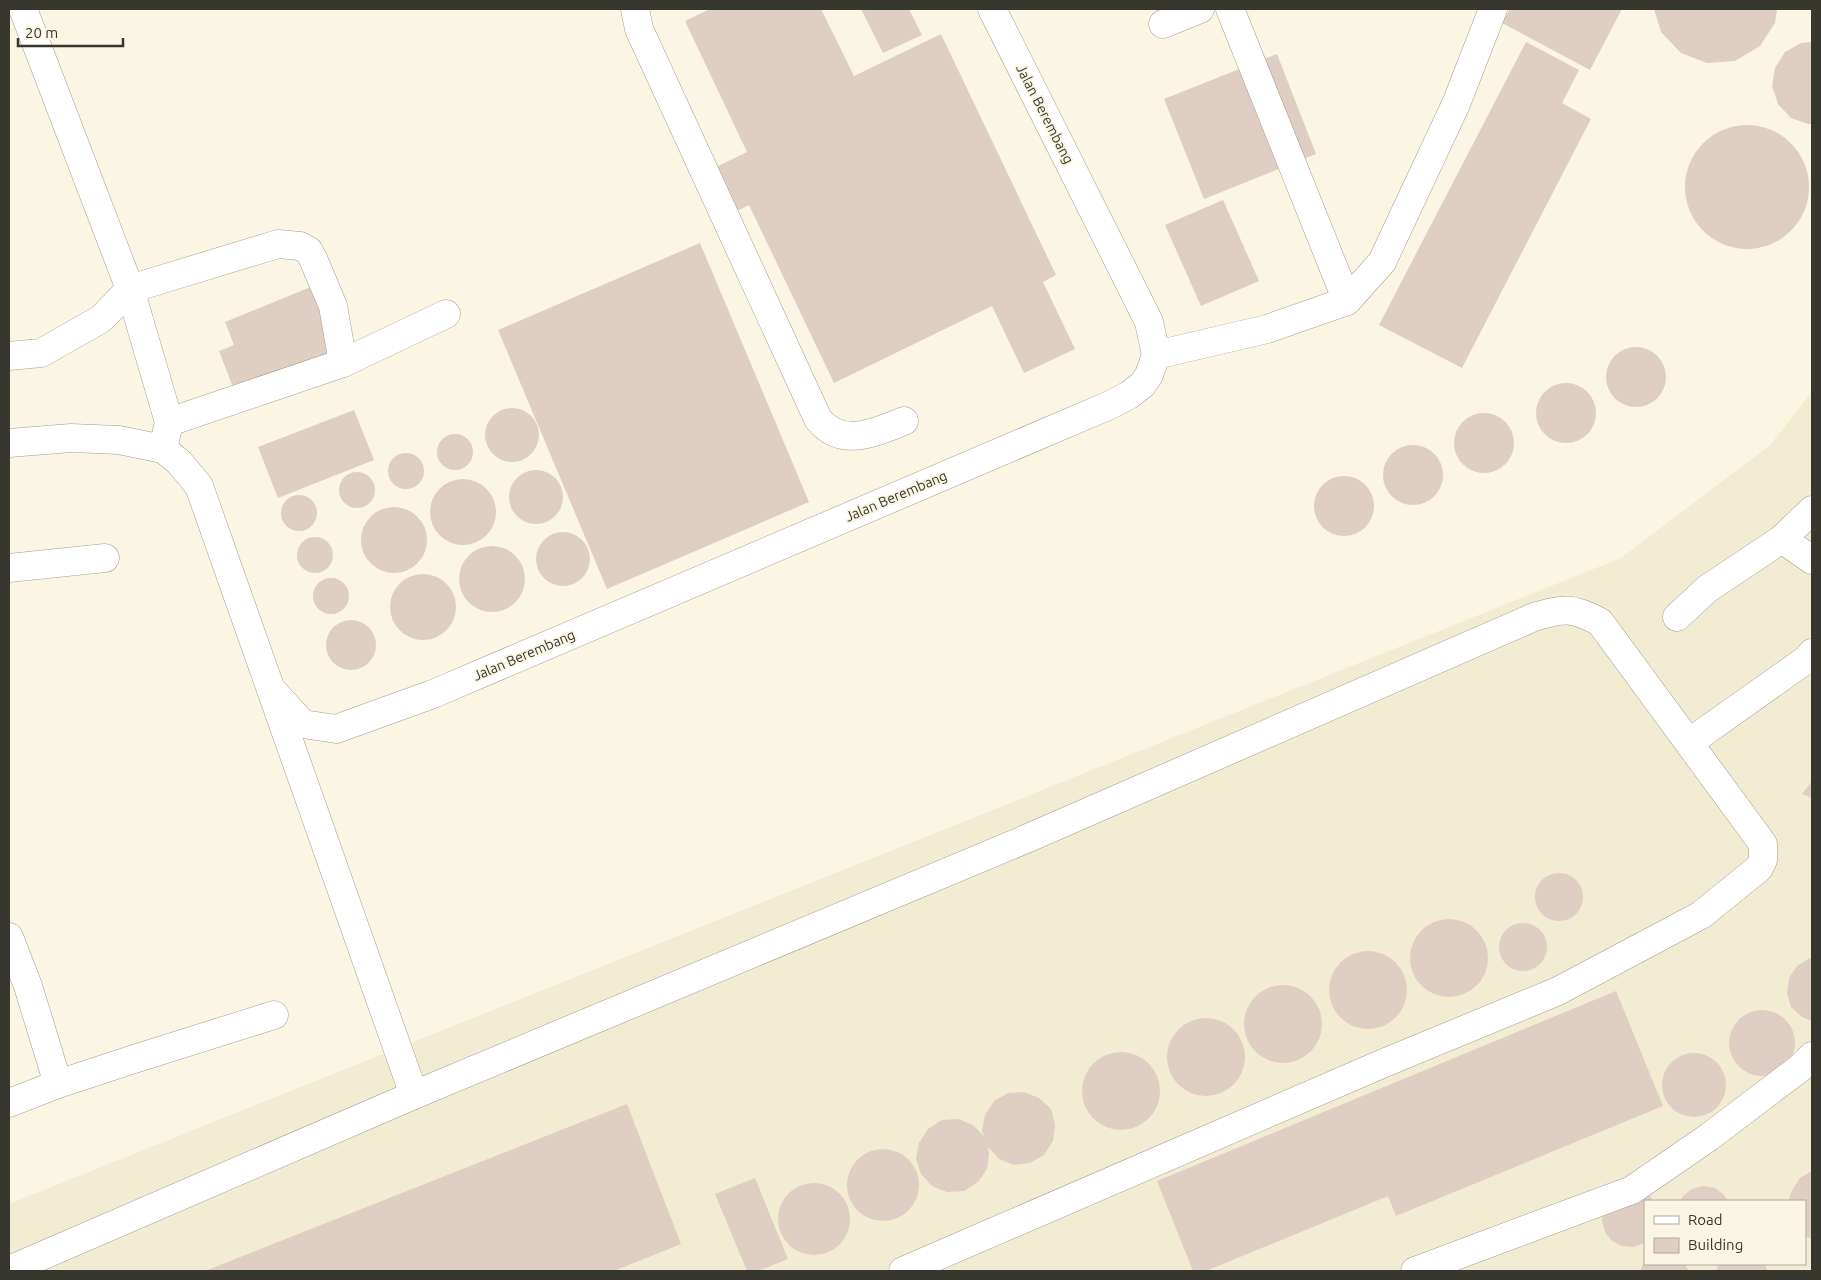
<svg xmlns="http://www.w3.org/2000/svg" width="1821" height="1280" font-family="Ubuntu,sans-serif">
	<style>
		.built { fill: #f2ecd2; fill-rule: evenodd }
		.building { fill: #decec3 }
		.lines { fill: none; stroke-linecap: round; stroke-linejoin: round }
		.minor-casing { stroke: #a29e8e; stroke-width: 29 }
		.minor { stroke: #fff; stroke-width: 28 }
		.labels { text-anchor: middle; stroke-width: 4; stroke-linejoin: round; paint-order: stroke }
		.street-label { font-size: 14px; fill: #37362f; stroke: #fbf6e4 }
	</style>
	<rect width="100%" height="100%" fill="#fbf6e4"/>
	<path class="built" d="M1812,392V1271H9V1204L1621,558L1769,446ZM1645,1201H1805V1264H1645Z"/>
	<g class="building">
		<polygon points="710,9 821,9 854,76 941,34 1056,275 1043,282 1075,349 1024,373 992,306 834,383 749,205 737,211 716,167 747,152 685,21"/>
		<polygon points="861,9 909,9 922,35 883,53"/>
		<polygon points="1510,9 1622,9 1590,70 1502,23"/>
		<polygon points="1654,9 1777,9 1775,23 1760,46 1735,61 1707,63 1681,53 1661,32"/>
		<polygon points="1526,42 1579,70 1562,103 1591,119 1462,368 1379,325"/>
		<polygon points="1812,42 1812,124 1808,124 1791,118 1778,104 1772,86 1775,68 1785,52 1801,43"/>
		<polygon points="1277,54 1316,154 1204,199 1164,99"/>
		<circle cx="1747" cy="187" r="62"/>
		<polygon points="1223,200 1259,281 1201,306 1165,225"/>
		<polygon points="700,243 809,502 607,589 498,330"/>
		<polygon points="313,286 340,353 236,395 219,351 234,345 225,322"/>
		<circle cx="1636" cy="377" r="30"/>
		<circle cx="1566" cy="413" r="30"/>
		<circle cx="512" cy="435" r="27"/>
		<polygon points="354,410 374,460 278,498 258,447"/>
		<circle cx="1484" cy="443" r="30"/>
		<circle cx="455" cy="452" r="18"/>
		<circle cx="1413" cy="475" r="30"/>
		<circle cx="406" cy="471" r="18"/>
		<circle cx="536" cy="497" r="27"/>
		<circle cx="357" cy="490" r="18"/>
		<circle cx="1344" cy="506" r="30"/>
		<circle cx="463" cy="512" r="33"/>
		<circle cx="299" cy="513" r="18"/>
		<circle cx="394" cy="540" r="33"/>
		<circle cx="563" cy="559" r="27"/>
		<circle cx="315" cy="555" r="18"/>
		<circle cx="492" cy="579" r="33"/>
		<circle cx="423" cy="607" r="33"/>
		<circle cx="331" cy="596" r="18"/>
		<circle cx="351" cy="645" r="25"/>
		<polygon points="1812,781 1812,798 1802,794"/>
		<circle cx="1559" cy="897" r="24"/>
		<circle cx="1449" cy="958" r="39"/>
		<circle cx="1523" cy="947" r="24"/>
		<circle cx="1368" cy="990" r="39"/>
		<polygon points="1810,958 1812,958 1812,1021 1802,1017 1791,1007 1787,993 1789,978 1797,966"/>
		<circle cx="1283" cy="1024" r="39"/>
		<polygon points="1616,991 1663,1106 1396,1216 1388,1196 1206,1271 1193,1271 1157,1181"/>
		<circle cx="1762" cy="1043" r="33"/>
		<circle cx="1206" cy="1057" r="39"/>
		<circle cx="1121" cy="1091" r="39"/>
		<circle cx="1694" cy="1085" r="32"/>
		<polygon points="1024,1092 1039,1098 1051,1109 1055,1125 1053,1141 1044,1155 1030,1163 1014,1165 999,1159 988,1147 989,1153 987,1169 978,1182 964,1191 947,1192 932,1186 921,1174 916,1159 919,1143 928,1129 942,1120 958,1119 973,1125 985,1137 982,1131 985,1115 994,1101 1008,1093"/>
		<polygon points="627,1104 681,1244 614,1271 205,1271"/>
		<circle cx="883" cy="1185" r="36"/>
		<polygon points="1812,1171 1812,1239 1805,1236 1805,1201 1789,1201 1791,1192 1800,1178"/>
		<polygon points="755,1178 788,1259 758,1271 747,1271 715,1194"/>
		<circle cx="814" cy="1219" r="36"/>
		<polygon points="1703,1186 1715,1188 1724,1195 1728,1201 1680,1201 1683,1196 1692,1189"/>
		<polygon points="1649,1195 1653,1201 1645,1201 1645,1243 1633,1247 1622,1246 1612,1241 1605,1232 1602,1221 1603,1210"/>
		<polygon points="1645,1260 1645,1264 1685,1264 1689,1271 1640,1271"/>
		<polygon points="1719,1264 1764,1264 1768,1271 1716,1271"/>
	</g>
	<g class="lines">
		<defs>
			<g id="minor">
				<polyline points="23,9 130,289 169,422 163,449"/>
				<path d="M635,9L639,29L818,419C842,449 875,432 904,421"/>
				<polyline points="1230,9 1347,301"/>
				<polyline points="1163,24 1200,9"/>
				<polyline points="1156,355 1267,329 1347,301 1382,262 1456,104 1493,9"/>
				<polyline points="9,356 41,353 101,319 130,289 278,244 300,246 309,251 314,261 333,306 343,363"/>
				<polyline points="169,422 343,363 446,314"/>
				<polyline points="9,443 71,438 119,440 163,449 179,462 199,486 414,1095"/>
				<polyline points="1782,539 1812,510"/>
				<polyline points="9,568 105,558"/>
				<polyline points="1677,617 1707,589 1782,539 1812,560"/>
				<polyline points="271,689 303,724 336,729 433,694 1110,405 1129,395 1142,385 1149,375 1156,355 1149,322 992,9"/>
				<polyline points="1690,742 1807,659 1812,653"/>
				<polyline points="9,937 28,986 58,1084 9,1103"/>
				<polyline points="58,1084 131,1060 274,1015"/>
				<path d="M9,1270L414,1095L1026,839L1534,617C1565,608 1572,607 1600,622L1763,844V860L1759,868L1701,915L1558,991L1384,1063L903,1271"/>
				<polyline points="1415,1271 1632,1190 1709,1137 1800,1068 1812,1056"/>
			</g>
		</defs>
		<use href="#minor" class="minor-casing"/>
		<use href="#minor" class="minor"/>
	</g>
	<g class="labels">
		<g class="street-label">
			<text transform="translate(1045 114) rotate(63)" y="5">Jalan Berembang</text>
			<text transform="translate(896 496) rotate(-23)" y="5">Jalan Berembang</text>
			<text transform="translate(524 655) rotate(-23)" y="5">Jalan Berembang</text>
		</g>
	</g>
	<rect width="1821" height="1280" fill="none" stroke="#37362f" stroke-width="20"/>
	<rect x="1644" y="1200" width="162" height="65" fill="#fbf6e4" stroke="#ada99c"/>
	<rect x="1654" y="1216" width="25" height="8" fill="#ffffff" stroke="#ada99c"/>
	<text x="1688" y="1225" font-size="15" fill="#37362f">Road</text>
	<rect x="1654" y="1238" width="25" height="15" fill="#decec3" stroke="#ada99c"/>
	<text x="1688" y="1250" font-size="15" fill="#37362f">Building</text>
	<path d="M18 38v8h105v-8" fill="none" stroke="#37362f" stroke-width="2.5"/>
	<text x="25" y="38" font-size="15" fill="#37362f" stroke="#fbf6e4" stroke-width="4" paint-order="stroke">20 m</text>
</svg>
